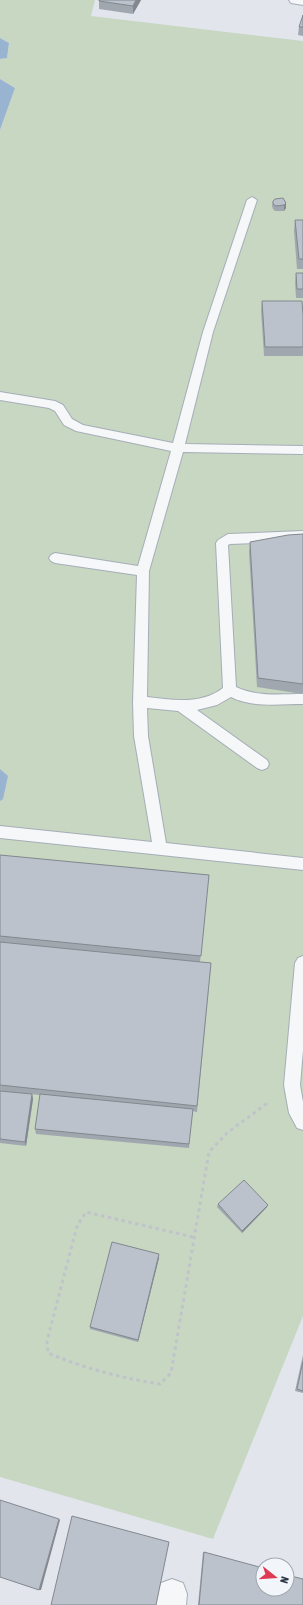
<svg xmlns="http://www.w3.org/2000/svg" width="303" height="1605" font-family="'Asap Condensed',sans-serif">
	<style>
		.green { fill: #c7d7c2 }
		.water { fill: #99b4d0 }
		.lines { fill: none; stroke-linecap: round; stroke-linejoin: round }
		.service-casing { stroke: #a6adb7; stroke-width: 2 }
		.minor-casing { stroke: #a6adb7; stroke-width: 2 }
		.path { stroke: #c0c4ca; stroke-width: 3; stroke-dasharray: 3.5 3.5; stroke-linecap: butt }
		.service { fill: #f5f7f9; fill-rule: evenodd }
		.minor { fill: #f5f7f9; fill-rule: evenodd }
		.wall { fill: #a1a7af }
		.shaded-wall { fill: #83888f }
		.building { fill: #bbc2cc; stroke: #83888f }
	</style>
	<rect width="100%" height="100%" fill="#e2e6ec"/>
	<polygon class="green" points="0,0 95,0 91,16 303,41 303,1316 213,1539 0,1477 0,130 15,88 0,79 0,59 7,58 9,43 0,38"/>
	<g class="water">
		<polygon points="0,38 9,43 7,58 0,59"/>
		<polygon points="0,79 15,88 0,130"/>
		<polygon points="0,769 8,776 3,799 0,801"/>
	</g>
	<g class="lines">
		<defs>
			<g id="service">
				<path d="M252,197L257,200L213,332L185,444L303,446V454L183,452L149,571L147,697C173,700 201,705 223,688L216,543L218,540L228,534L303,531V541L230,544L228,545L236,687C256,697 282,694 303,694V704C280,704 252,708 231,697L217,705L197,710L267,760L269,764L267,768L262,770L257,768L178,711L147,708L148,736L166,843L303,858V870L0,838V826L152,842L134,736L133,702L137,575L55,563L51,561L49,558L51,555L55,553L138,566L171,451L76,431L64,425L55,411L49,408L0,400V392L55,401L63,405L72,419L83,425L173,443L203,332L247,200Z"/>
				<polygon points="303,956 303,1050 300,1085 303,1102 303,1130 297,1128 289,1113 284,1085 295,963 298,958"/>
			</g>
			<g id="minor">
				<polygon points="289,0 303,0 303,5 291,3"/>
				<polygon points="172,1579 183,1583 187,1594 186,1605 156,1605 157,1594 161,1583"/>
			</g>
		</defs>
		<use href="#service" class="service-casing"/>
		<use href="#minor" class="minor-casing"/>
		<path class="path" d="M193,1237L86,1212L77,1226L47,1341L48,1353C84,1368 121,1378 160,1384L171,1373L209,1152L227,1133L269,1102"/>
		<use href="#service" class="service"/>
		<use href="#minor" class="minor"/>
	</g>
	<g class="wall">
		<polygon points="99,0 141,0 133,14 99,9"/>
		<polygon points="303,15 303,36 298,35 299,27"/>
		<polygon points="273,201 286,203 286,208 284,211 275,211 273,209 272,206"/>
		<polygon points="295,220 303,220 303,269 297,269 294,231"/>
		<polygon points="296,273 303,273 303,298 296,298 295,282"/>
		<polygon points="262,301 303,316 303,356 264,356 261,310"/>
		<polygon points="303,534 303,693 296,693 257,687 249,552 250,542"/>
		<polygon points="0,855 209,875 200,962 211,963 197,1112 192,1111 189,1148 36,1134 35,1129 40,1095 0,1091"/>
		<polygon points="0,1091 32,1094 33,1099 26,1146 0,1143"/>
		<polygon points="218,1204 267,1207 242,1233 217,1207"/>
		<polygon points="159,1254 159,1258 138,1342 90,1329 90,1327"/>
		<polygon points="303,1355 303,1393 295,1391"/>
		<polygon points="203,1552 204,1552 303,1605 198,1605"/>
	</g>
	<g class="shaded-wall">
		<polygon points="136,0 141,0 133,14 133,6"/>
		<polygon points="286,203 286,208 284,211 284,205"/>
		<polygon points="32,1094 33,1099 26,1146 25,1142"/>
		<polygon points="268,1205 267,1207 242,1233 242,1231"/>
		<polygon points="159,1254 159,1258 138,1342 138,1340"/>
		<polygon points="59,1519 60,1520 41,1590 39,1590"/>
	</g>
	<g class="building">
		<polygon points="99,0 136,0 133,6 99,1"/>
		<polygon points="303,15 303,27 299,27"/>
		<polygon points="283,198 286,203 284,205 276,206 273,204 273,201 275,199"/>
		<polygon points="295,220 303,220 303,259 299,259"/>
		<polygon points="296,273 303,273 303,289 297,289"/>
		<polygon points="262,301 302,301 303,316 303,347 265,347"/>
		<polygon points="303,534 303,684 258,678 250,542 288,535"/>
		<polygon points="0,855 209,875 201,956 0,936"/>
		<polygon points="0,942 211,963 197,1106 0,1085"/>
		<polygon points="0,1091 32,1094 25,1142 0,1139"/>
		<polygon points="40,1094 193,1109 189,1144 35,1129"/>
		<polygon points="244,1180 268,1205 242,1231 218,1204"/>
		<polygon points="112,1242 159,1254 138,1340 90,1327"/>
		<polygon points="303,1361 303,1391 297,1389"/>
		<polygon points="0,1500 59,1519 39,1590 0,1577"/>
		<polygon points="72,1516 169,1542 156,1605 51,1605"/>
		<polygon points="204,1552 263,1568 263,1589 287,1589 287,1575 303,1579 303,1605 199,1605"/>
	</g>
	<g transform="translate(275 1577) rotate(107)"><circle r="19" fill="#f2f5f9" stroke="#a1a7b1"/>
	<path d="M0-3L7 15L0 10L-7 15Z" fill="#de3a53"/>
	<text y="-6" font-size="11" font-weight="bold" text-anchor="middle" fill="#283346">N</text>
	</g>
</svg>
